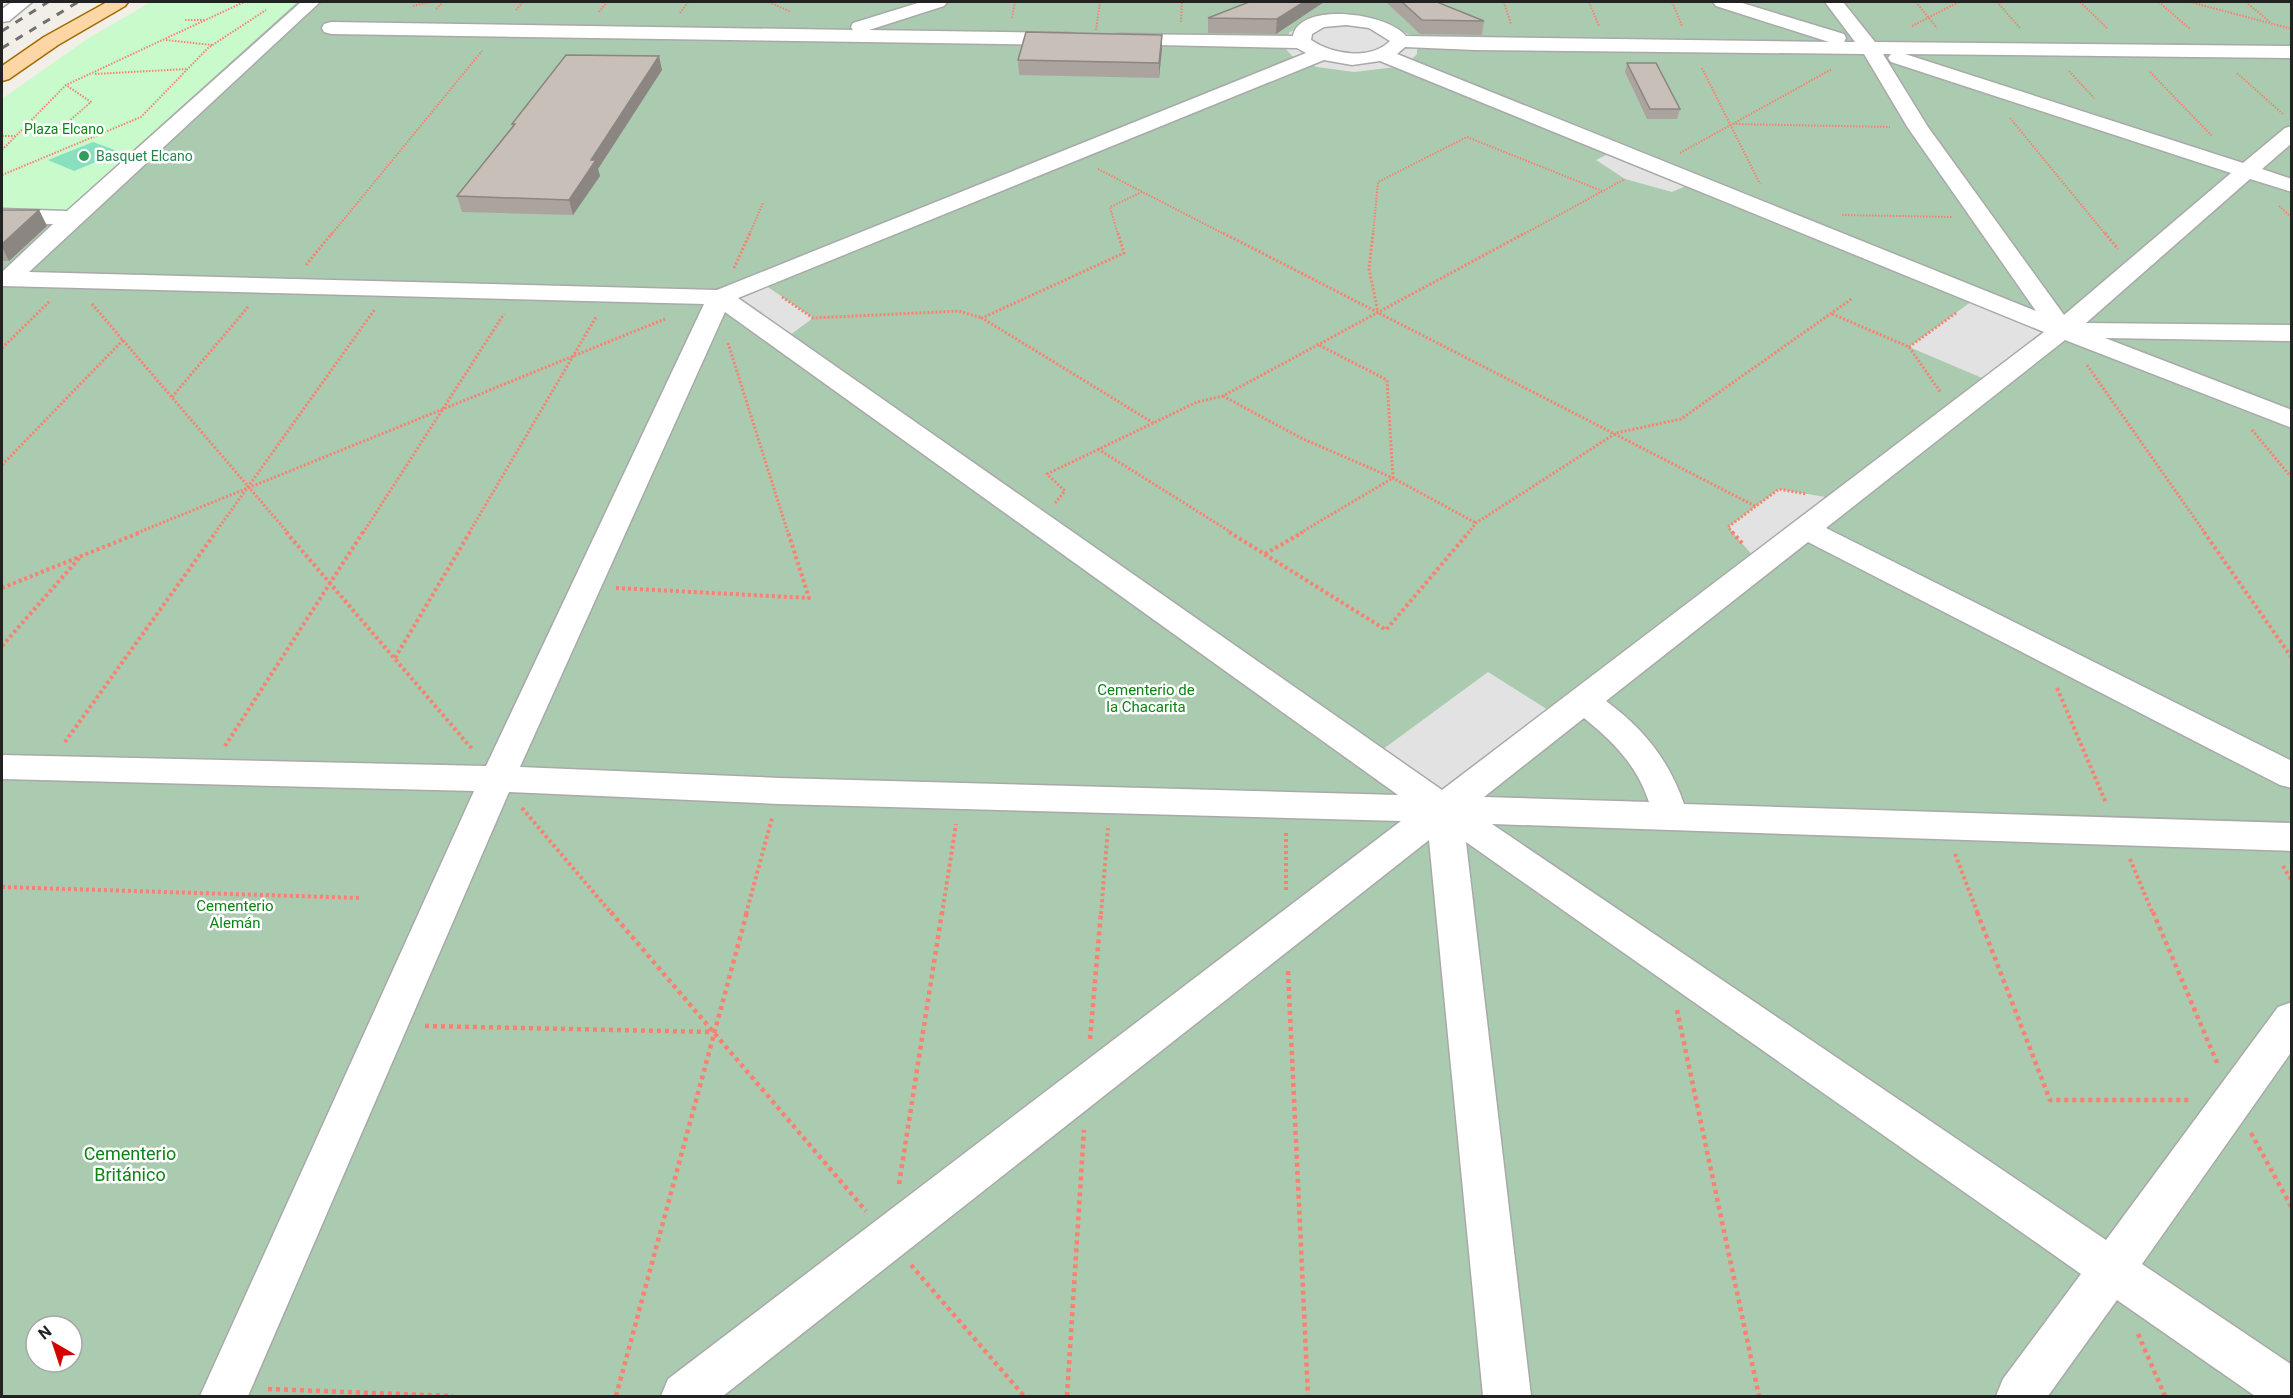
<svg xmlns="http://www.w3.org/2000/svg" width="2293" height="1398" font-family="Roboto,sans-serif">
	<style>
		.cemetery { fill: #aacbaf; fill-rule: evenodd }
		.park { fill: #c8facc }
		.pitch { fill: #88e0be }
		.parking { fill: #e2e2e2 }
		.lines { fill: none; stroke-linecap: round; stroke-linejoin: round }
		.minor-casing { stroke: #a9a9a9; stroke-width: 3 }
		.major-casing { stroke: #a06b00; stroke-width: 3 }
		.path-far3 { stroke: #fa8072; stroke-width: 2; stroke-dasharray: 1.5 1.5; stroke-linecap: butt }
		.path-far2 { stroke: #fa8072; stroke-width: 3; stroke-dasharray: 2 2; stroke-linecap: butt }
		.path-far1 { stroke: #fa8072; stroke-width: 4; stroke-dasharray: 3 3; stroke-linecap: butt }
		.path { stroke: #fa8072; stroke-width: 4.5; stroke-dasharray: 4 4; stroke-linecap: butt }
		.minor { fill: #fff; fill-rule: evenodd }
		.major { fill: #fcd6a4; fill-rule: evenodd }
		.rail { stroke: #707070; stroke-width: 3; stroke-dasharray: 8 8; stroke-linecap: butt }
		.wall { fill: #aba49e }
		.shaded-wall { fill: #8b8681 }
		.building { fill: #c7bfb8; stroke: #8b8681; stroke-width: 1.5 }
		.leisure-dot { fill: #2e9e5b; stroke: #fff; stroke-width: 2 }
		.labels { text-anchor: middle; stroke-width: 5; stroke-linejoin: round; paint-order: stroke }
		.far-park-label { font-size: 14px; fill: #0c8416; stroke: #fff }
		.far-leisure-label { font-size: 14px; fill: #27864d; stroke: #fff; text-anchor: start }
		.park-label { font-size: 15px; fill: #0c8416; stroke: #fff }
		.near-park-label { font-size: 18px; fill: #0c8416; stroke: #fff }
	</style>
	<rect width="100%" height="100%" fill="#f2efe9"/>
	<path class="cemetery" d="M297,2H2291V1396H2V209L65,211ZM36,1326H72V1362H36Z"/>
	<polygon class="park" points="151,2 297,2 65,211 2,209 2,99 87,39"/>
	<polygon class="pitch" points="93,142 120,152 74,171 48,160"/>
	<g class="parking">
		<polygon points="1370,20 1388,24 1412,36 1417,42 1417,54 1409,62 1396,67 1354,72 1317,67 1293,57 1285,48 1286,38 1290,32 1307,24"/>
		<polygon points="1616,150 1695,182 1672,192 1625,179 1596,160"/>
		<polygon points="759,281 813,318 782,341 724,298"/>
		<polygon points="1979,296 2062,330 1994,383 1909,347"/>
		<polygon points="1779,489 1842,500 1760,564 1728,527"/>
		<polygon points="1488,672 1561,718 1444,809 1371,758"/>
	</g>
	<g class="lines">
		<defs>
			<g id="minor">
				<polygon points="12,2 32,2 9,21 2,22 2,9"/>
				<path d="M301,2H320L29,272L717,290L1306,53L1297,48L1111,44L1109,40L1111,36L1118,34L1293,36C1299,2 1386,12 1406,36L1829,42L1716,6L1713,2H1739L1844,34L1846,38L1844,42H1855L1825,2H1843L1875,42L2292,46V58L1905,54L2243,163L2285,128L2292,126V143L2262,169L2292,179V192L2250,179L2086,323L2292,325V341L2105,338L2292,410V428L2065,340L1826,528L2292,761V788L2280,785L1808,542L1606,701C1643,728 1669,760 1684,804L2292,823V851L1492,824L2106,1240L2278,1007L2292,1002V1051L2142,1264L2292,1365V1396H2255L2117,1300L2048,1396H1996L2003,1379L2081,1274L1466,842L1531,1396H1483L1429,840L723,1396H661L668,1379L1401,821L779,804L509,792L248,1396H200L474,791L2,779V755L486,766L704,304L2,286V272L53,224L2,223V209L67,211ZM1346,25L1369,28L1390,41C1370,61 1332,54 1311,40L1312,34L1324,27ZM1405,47L1475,50L1864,54L1908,128L2036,311L1397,54ZM1883,54H1891L1888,58L1891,62L2231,173L2064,315L1928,127ZM1324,60L1352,65L1380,61L2044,332L1442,790L738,298ZM725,312L1398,795L779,778L520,767ZM1584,718C1614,742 1637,766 1649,802L1484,797Z"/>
				<polygon points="921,2 947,2 944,6 869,30 1070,33 1077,35 1079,39 1077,43 1070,45 331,34 324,32 322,28 324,24 331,22 853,30 851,27 853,23"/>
			</g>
			<polygon id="major" points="107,2 128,2 125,6 58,45 9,79 2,81 2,66 44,37"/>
		</defs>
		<use href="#minor" class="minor-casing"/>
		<use href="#major" class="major-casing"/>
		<g class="path-far3">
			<polyline points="769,2 791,12"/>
			<polyline points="1504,2 1511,24"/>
			<polyline points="1589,2 1599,26"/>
			<polyline points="1672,2 1682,26"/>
			<polyline points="1916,2 1937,28"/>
			<polyline points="1997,2 2020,28"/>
			<polyline points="2080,2 2107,28"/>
			<polyline points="2159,2 2190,29"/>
			<polyline points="2190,2 2292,29"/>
			<polyline points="2246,2 2270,22"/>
			<polyline points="413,6 430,2"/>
			<polyline points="436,9 443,2"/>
			<polyline points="516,10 523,2"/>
			<polyline points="599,12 607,2"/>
			<polyline points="680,13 688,2"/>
			<polyline points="1012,18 1015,2"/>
			<polyline points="185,20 204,20"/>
			<polyline points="1181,22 1182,2"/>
			<polyline points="1912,26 1959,2"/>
			<polyline points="1096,30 1100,2"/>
			<polyline points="166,40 212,45"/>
			<polyline points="1702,68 1760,184"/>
			<polyline points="2069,71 2094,98"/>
			<polyline points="2150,72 2212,136"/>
			<polyline points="2237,73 2283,114"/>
			<polyline points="95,74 186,69"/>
			<polyline points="2010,118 2106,235"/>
			<polyline points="1733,124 1890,127"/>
			<polyline points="23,129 60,129 91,102 66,85"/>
			<polyline points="2,136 15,136"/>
			<polyline points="2,150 66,85 244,2"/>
			<polyline points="1680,153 1832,69"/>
			<polyline points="1098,169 1226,235"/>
			<polyline points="2,175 141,117 208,48 266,10"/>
			<polyline points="2279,206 2292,218"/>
			<polyline points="1842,215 1952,217"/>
			<polyline points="331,235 482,51"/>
			<polyline points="749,235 763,203"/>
			<polyline points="1118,235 1110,207 1142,192"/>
			<polyline points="1373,235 1378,182 1467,137 1602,191"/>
			<polyline points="1522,235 1625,179"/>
		</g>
		<g class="path-far2">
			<polyline points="1118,233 1124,253 982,318 1155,424"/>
			<polyline points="1223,233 1755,506"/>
			<polyline points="1373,233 1369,269 1378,312"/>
			<polyline points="2105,233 2118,249"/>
			<polyline points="306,265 332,233"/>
			<polyline points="734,268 750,233"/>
			<polyline points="782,297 813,318 959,311 982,318"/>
			<polyline points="92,304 288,533"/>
			<polyline points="1832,314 1909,347 1941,393"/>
			<polyline points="728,343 788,533"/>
			<polyline points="1909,347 1956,313"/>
			<polyline points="2,348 50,301"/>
			<polyline points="2087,365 2205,533"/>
			<polyline points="1223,396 1301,438 1393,478 1476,523"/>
			<polyline points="172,397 248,307"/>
			<polyline points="2252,430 2292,478"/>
			<polyline points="1098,449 1232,533"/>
			<polyline points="2,465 123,340"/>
			<polyline points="1055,503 1065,491 1047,474 1197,402 1223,396 1525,233"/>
			<polyline points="137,533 665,319"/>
			<polyline points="215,533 375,309"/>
			<polyline points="363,533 504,314"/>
			<polyline points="469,533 596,317"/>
			<polyline points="1300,533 1393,478 1387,380 1319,345"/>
			<polyline points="1468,533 1476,523 1616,433 1681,419 1853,298"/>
			<polyline points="1733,533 1728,527 1779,489 1806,494"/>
		</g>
		<g class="path-far1">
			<polyline points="286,532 473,750"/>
			<polyline points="1229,532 1386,630 1469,532"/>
			<polyline points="1732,532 1742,543"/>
			<polyline points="2204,532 2292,658"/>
			<polyline points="1265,554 1303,532"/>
			<polyline points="2,588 141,532"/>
			<polyline points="616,588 809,598 788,532"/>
			<polyline points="2,646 81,556"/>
			<polyline points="395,658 470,532"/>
			<polyline points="2057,688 2106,803"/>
			<polyline points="65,742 216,532"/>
			<polyline points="225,746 363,532"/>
			<polyline points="522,808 612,914"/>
			<polyline points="1286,833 1286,891"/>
			<polyline points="1955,854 1978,914"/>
			<polyline points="2130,859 2153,914"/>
			<polyline points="2283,866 2292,881"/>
			<polyline points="2,887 361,898"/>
			<polyline points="746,914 772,818"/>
			<polyline points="942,914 956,824"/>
			<polyline points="1101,914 1108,828"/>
		</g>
		<g class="path">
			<polyline points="611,912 866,1211"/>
			<polyline points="1977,912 2050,1100 2191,1100"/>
			<polyline points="2153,912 2218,1065"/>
			<polyline points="1288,971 1308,1396"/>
			<polyline points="1677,1010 1759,1396"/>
			<polyline points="425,1026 713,1032"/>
			<polyline points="1090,1039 1101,912"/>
			<polyline points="2251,1133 2292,1208"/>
			<polyline points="899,1184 942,912"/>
			<polyline points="911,1265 1024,1396"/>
			<polyline points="2138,1334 2165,1396"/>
			<polyline points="268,1389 453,1396"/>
			<polyline points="616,1396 747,912"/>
			<polyline points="1067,1396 1084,1130"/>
		</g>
		<use href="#minor" class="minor"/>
		<use href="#major" class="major"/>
		<g class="rail">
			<polyline points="2,31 48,2"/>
			<polyline points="2,48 78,2"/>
		</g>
	</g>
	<g class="wall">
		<polygon points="1324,2 1276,34 1208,33 1208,18"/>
		<polygon points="1386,2 1437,2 1484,21 1482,35 1420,34"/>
		<polygon points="1162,49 1159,78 1019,75 1018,60"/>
		<polygon points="1627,63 1680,109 1677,119 1647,119 1625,72"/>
		<polygon points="662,70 598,169 600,176 573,215 462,212 457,196 513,127 512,124"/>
		<polygon points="2,210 39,210 47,226 9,261 2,261"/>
	</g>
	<g class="shaded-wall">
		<polygon points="1304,2 1324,2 1276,34 1277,19"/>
		<polygon points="1162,35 1162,49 1159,78 1159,63"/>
		<polygon points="659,56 662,70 598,169 600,176 573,215 569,200 591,160"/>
		<polygon points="39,210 47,226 9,261 2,247 2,244"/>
	</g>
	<g class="building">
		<polygon points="1249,2 1304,2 1277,19 1208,18"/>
		<polygon points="1402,2 1437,2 1484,21 1422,20"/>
		<polygon points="1026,32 1162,35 1159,63 1018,60"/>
		<polygon points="566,55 659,56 591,160 596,160 569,200 457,196 515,124 512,124"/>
		<polygon points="1627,63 1656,63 1680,109 1650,109"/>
		<polygon points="2,210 39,210 2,244"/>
	</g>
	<circle class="leisure-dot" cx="84" cy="156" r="6"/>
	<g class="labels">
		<g class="far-park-label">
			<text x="64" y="134">Plaza Elcano</text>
		</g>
		<g class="far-leisure-label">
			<text x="96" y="161">Basquet Elcano</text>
		</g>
		<g class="park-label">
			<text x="1146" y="695">Cementerio de<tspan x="1146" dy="17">la Chacarita</tspan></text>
			<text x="235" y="911">Cementerio<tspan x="235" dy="17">Alemán</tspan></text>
		</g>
		<g class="near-park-label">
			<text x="130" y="1160">Cementerio<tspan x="130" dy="21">Británico</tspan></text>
		</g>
	</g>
	<rect width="2293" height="1398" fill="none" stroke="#222222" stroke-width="6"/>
	<g transform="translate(54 1344) rotate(321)"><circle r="28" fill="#ffffff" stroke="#a7a7a7" stroke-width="1.5"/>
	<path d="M0-4.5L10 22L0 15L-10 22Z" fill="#d40000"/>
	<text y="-9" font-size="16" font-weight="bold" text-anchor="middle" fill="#222222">N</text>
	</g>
</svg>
